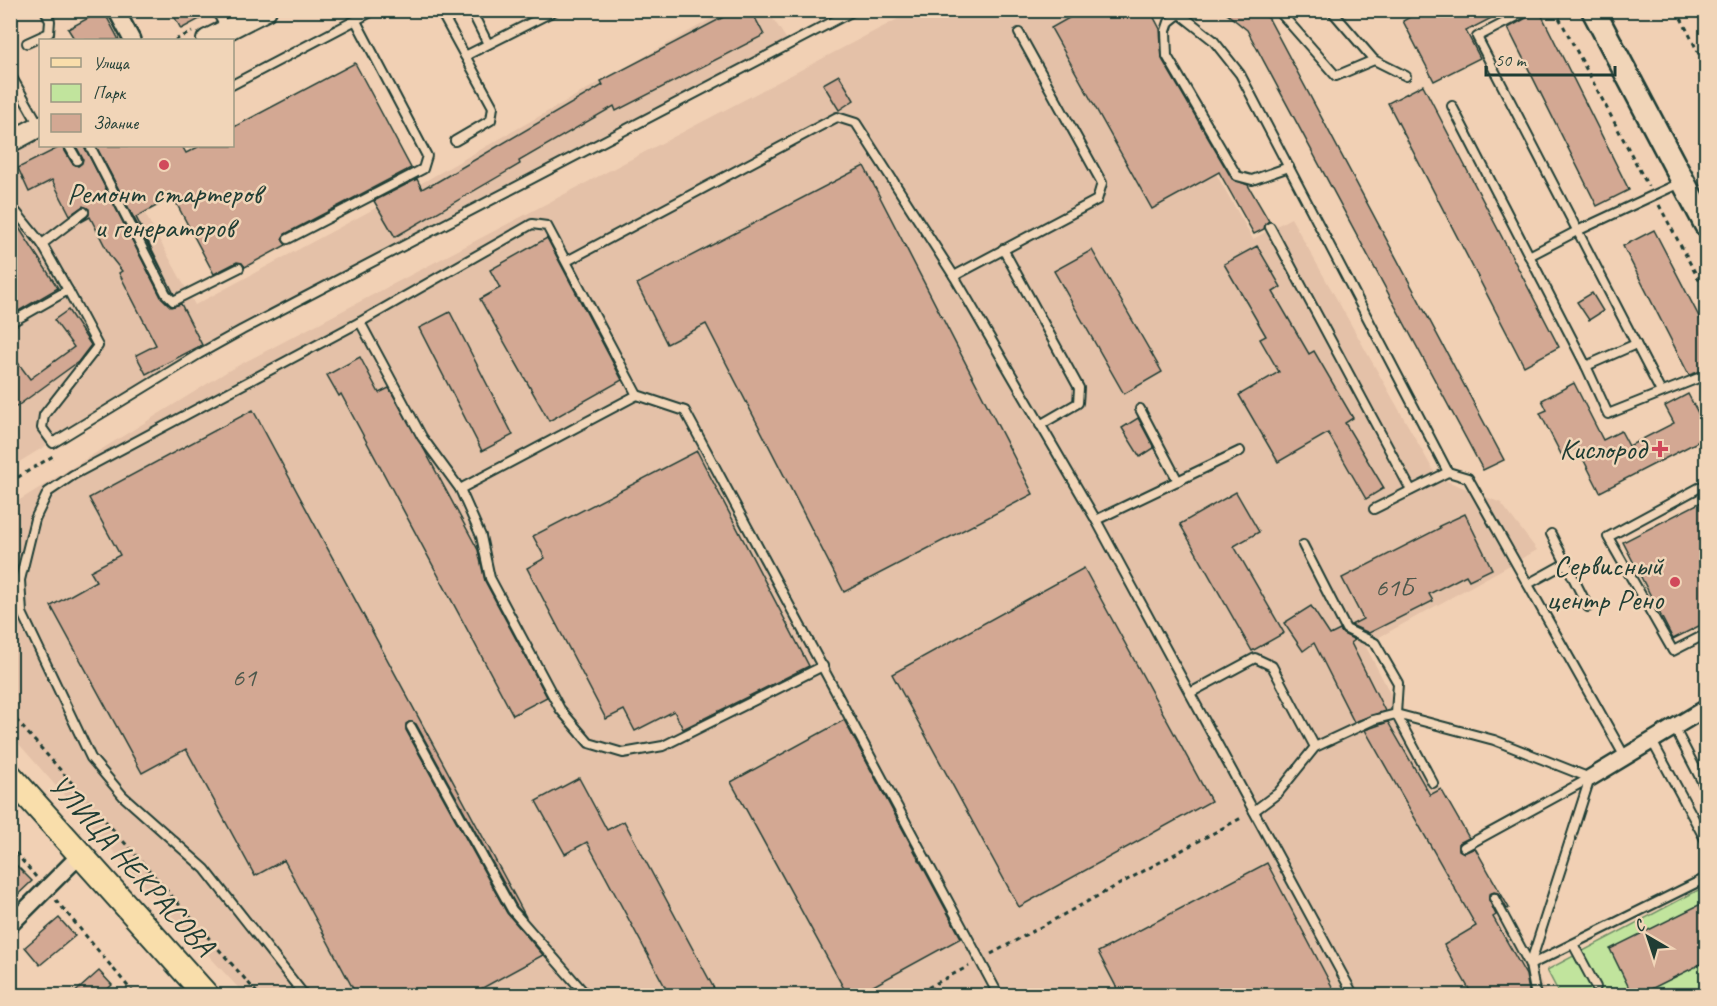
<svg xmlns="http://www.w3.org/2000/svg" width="1717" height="1006" font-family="Caveat,sans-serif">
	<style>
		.built { fill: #e4c1a8 }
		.green { fill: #c1e49d; stroke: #709068; stroke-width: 1.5 }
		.building { fill: #d3a893; stroke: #1f3d34; stroke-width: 1.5 }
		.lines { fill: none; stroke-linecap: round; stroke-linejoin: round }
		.service-casing { stroke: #1f3d34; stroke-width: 12 }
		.minor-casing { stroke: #1f3d34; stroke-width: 20 }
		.tertiary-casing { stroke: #1f3d34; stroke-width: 24 }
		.secondary-casing { stroke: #1f3d34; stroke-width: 27 }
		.primary-casing { stroke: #1f3d34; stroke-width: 28 }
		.path { stroke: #1f3d34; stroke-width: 3; stroke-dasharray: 4.5 4.5; stroke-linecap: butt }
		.service { stroke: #f1d5b8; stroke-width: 8 }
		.minor { stroke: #f1d5b8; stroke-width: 15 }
		.tertiary { stroke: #f1d5b8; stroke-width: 20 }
		.secondary { stroke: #f1d5b8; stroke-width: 22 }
		.primary { stroke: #f9deab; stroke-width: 24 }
		.poi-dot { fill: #d1495b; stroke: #f1d5b8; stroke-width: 2 }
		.labels { text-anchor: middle; stroke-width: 5; stroke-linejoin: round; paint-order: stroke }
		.number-label { font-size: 27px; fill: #4c584c }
		.poi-label { font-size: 30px; fill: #1f3d34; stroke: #f1d5b8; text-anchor: end }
		.street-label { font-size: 30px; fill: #1f3d34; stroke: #f1d5b8 }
	</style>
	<rect width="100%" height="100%" fill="#f1d0b4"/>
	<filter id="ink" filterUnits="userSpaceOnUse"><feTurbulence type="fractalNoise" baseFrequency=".0167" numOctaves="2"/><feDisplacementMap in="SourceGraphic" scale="12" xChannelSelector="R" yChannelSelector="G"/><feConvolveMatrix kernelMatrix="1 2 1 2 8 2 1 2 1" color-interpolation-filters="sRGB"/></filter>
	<g filter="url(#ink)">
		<g class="built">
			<polygon points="725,11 768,11 787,40 543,171 197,353 11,467 11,154 40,139 40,146 108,146 195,305 411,189"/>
			<polygon points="913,11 1124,11 1253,239 1291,218 1437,477 1501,503 1537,550 1365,645 1548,995 245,995 137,878 11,735 10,506 228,371"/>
		</g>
		<polygon class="green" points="1706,886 1706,995 1560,995 1547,970"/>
		<g class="building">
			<polygon points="103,10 119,40 75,40 68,29"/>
			<polygon points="171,10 210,10 211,13 181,29"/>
			<polygon points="737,10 751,10 764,35 616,111 614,106 519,161 520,164 395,237 374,201 417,179 422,189 429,185 430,186 603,85 601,81"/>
			<polygon points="1083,10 1150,10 1160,29 1162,59 1232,179 1248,185 1269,221 1265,224 1264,229 1254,234 1219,172 1152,209 1051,28"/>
			<polygon points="1222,10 1258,10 1269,19 1504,460 1483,470 1247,30"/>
			<polygon points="1422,10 1515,10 1503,17 1501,13 1466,31 1480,58 1434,81 1403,21"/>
			<polygon points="1535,10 1539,10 1629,190 1597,206 1508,28 1532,15"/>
			<polygon points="355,63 411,168 285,234 282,239 286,245 245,267 242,263 237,262 214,274 173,197 136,217 174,294 96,146 182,146 186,153 200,146 232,146 232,128"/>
			<polygon points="839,75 854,100 839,110 823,84"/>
			<polygon points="1423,85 1559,347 1524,366 1388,103"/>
			<polygon points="62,146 72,163 78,166 82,163 83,159 76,146 84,146 161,297 171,307 181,304 202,345 146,374 136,355 156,345 119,273 122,271 110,256 90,217 81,222 89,215 89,209 83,206 70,215 52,180 29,192 18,168"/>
			<polygon points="864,166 1033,494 844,592 706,324 667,344 637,284"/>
			<polygon points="10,214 58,288 10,316"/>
			<polygon points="1654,230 1707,332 1707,369 1689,375 1623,246"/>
			<polygon points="547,238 622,380 549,421 480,299 500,288 490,270"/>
			<polygon points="1257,246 1281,287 1273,292 1309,354 1314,351 1353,418 1345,423 1384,488 1366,499 1328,433 1278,462 1239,395 1279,372 1260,339 1266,336 1224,264"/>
			<polygon points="1092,250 1162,372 1124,394 1054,271"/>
			<polygon points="1592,293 1603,311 1589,320 1577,302"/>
			<polygon points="68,310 91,345 78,362 16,407 10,399 10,352 30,379 74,347 54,320"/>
			<polygon points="450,312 513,435 482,451 419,328"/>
			<polygon points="360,357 379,393 389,388 425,451 478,550 485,581 547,697 513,715 341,394 339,396 327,375"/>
			<polygon points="1574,383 1603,440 1621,431 1629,446 1674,423 1665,406 1688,394 1707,430 1707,437 1600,492 1577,447 1562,456 1540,413 1547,410 1542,400"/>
			<polygon points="253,410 526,917 517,907 416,724 409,722 406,724 406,730 507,913 543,955 468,996 357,996 284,860 255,876 186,749 142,773 51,606 96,581 90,571 120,555 89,498"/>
			<polygon points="1138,418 1154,448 1140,457 1122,428"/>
			<polygon points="697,451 809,666 683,729 674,711 635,731 624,710 606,719 527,568 545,558 533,536"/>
			<polygon points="1236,492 1259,532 1234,546 1284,633 1252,651 1180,524"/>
			<polygon points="1707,499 1707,622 1673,639 1623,542"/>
			<polygon points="1465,514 1492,569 1469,580 1466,575 1429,594 1433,601 1369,633 1351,625 1363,619 1342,578 1440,528 1439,526"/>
			<polygon points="1084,568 1211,801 1019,907 892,674"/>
			<polygon points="1311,606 1330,635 1340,630 1343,634 1355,640 1351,643 1385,711 1354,722 1314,643 1303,651 1284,623"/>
			<polygon points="844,720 961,938 855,996 848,996 731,782"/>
			<polygon points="1388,722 1430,795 1441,789 1469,838 1459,843 1459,850 1464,853 1475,848 1509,908 1507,909 1498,893 1494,892 1489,894 1489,900 1496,915 1493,917 1526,975 1530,996 1473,996 1444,945 1476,926 1365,730"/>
			<polygon points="579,778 607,830 624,821 718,996 670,996 587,842 565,854 536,801"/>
			<polygon points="10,859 32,881 10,902"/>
			<polygon points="1267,863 1337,996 1121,996 1098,952"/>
			<polygon points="1707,901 1707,961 1637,996 1633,996 1610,949"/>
			<polygon points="59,918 75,936 40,965 25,947"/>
			<polygon points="99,971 112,985 100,996 71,996"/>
		</g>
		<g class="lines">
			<defs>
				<g id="service">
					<polyline points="216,10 227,31"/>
					<polyline points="440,10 493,107 491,120 455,141"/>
					<polyline points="471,10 488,44"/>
					<polyline points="773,10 776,10"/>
					<polyline points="1175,10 1213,40 1240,74 1448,472 1468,478 1625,757"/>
					<polyline points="1278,10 1336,76 1374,60 1406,76"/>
					<polyline points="1331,10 1374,60"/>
					<polyline points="1529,10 1477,37 1661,392"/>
					<polyline points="1179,14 1169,22 1166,31 1167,56 1237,176 1252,180 1289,167"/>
					<polyline points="27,43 49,33 50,21 45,10"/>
					<polyline points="465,56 556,10"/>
					<polyline points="10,74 39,125"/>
					<polyline points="232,85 375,10"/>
					<polyline points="1452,106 1586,366 1608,414 1706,375"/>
					<polyline points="69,146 77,160"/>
					<polyline points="90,146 166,294 173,301 239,268"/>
					<polyline points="1270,227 1411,490"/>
					<polyline points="288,239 423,169 427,156 356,21"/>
					<polyline points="42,244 84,212"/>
					<polyline points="1003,249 1079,388 1078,403 1040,425"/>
					<polyline points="1529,256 1577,231 1682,182"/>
					<polyline points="567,261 837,117 856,123 954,276 1096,520 1354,996"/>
					<polyline points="954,276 1097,200 1102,183 1019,33"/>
					<polyline points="68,290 98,346 44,415 42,428 53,443 199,354 242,330 855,10"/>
					<polyline points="360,322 422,437 460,489"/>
					<polyline points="10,323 68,290 42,244 16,212"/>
					<polyline points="1586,366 1636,344"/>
					<polyline points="637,395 460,489 481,536 490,578 560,709 589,743 623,753 663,746 823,666"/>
					<polyline points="1140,409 1178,481"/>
					<polyline points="1706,484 1608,537 1673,651 1706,634"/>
					<polyline points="1374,509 1448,472"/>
					<polyline points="1096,520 1240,451"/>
					<polyline points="1551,534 1588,607"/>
					<polyline points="1528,584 1566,563"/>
					<polyline points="1190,693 1255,658 1272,666 1315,747"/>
					<polyline points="411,727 512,910 587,996"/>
					<polyline points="1674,727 1706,789"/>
					<polyline points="1652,741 1706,841"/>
					<polyline points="1433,783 1396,714 1494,740 1590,778"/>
					<polyline points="1254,811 1278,793 1315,747 1373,720 1396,714 1398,683 1375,643 1346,629 1303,545"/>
					<polyline points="1464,847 1590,778"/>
					<polyline points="1702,881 1706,890"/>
					<polyline points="1494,898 1530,965 1536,996"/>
					<polyline points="1573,944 1596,987"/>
					<polyline points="1530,965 1706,878"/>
					<polyline points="1530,965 1590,778"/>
					<polyline points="305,996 205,869 123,796 91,758 22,613 20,580 35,519 48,492 73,475 360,322 532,224 547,226 637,395 685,411 999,996"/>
				</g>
				<g id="minor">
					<polyline points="116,10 132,40"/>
					<polyline points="1590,778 1706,708"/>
					<polyline points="10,925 80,855"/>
				</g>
				<g id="tertiary">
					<polyline points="207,40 266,10"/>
					<polyline points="10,142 40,126"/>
				</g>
				<polyline id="secondary" points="1593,10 1706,225"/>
				<polyline id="primary" points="10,776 207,996"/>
			</defs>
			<use href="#service" class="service-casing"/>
			<use href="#minor" class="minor-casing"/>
			<use href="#tertiary" class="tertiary-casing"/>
			<use href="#secondary" class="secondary-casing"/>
			<use href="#primary" class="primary-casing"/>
			<g class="path">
				<polyline points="1555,10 1648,186"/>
				<polyline points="1677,10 1706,68"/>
				<polyline points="175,40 192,32"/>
				<polyline points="1659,205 1706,293"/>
				<polyline points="10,482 53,456"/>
				<polyline points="10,713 260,996"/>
				<polyline points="10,846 36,877"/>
				<polyline points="56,900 136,996"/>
				<polyline points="991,954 1243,817"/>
				<polyline points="912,996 969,966"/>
			</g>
			<use href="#service" class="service"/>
			<use href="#minor" class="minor"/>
			<use href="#tertiary" class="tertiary"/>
			<use href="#secondary" class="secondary"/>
			<use href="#primary" class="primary"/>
		</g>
	</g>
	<g class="poi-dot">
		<circle cx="164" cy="165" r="6"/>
		<path d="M1657 440h6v6h6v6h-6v6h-6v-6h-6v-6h6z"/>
		<circle cx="1675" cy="582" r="6"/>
	</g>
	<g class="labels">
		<g class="number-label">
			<text x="1394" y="596">61Б</text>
			<text x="244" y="686">61</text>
		</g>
		<g class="poi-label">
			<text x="164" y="203" text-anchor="middle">Ремонт стартеров<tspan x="164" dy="34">и генераторов</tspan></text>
			<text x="1646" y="459">Кислород</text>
			<text x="1663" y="575">Сервисный<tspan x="1663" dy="34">центр Рено</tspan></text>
		</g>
		<g class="street-label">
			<text transform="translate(132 865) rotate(48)" y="10">УЛИЦА НЕКРАСОВА</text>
		</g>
	</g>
	<rect width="1717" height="1006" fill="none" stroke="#f1d5b8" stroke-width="36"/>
	<rect x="18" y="18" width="1681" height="970" fill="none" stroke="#1f3d34" stroke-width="2" filter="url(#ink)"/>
	<rect x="39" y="39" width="195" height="108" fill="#f1d5b8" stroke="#9d9883" stroke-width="1.5"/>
	<rect x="51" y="58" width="30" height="9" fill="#f9deab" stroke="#9d9883" stroke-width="1.5"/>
	<text x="93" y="69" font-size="18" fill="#1f3d34">Улица</text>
	<rect x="51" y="84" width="30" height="18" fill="#c1e49d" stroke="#9d9883" stroke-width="1.5"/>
	<text x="93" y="99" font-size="18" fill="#1f3d34">Парк</text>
	<rect x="51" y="114" width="30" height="18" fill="#d3a893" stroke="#9d9883" stroke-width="1.5"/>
	<text x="93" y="129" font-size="18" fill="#1f3d34">Здание</text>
	<g transform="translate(1648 937) rotate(321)" stroke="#f1d5b8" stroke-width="4.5" paint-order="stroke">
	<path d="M0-4.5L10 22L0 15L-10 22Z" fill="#1f3d34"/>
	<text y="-9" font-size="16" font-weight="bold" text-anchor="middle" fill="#1f3d34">С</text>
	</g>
	<path d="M1486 66v9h129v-9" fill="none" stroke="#1f3d34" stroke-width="3"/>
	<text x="1495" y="66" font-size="18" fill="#1f3d34" stroke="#f1d5b8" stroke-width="4.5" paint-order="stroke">50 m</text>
</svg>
